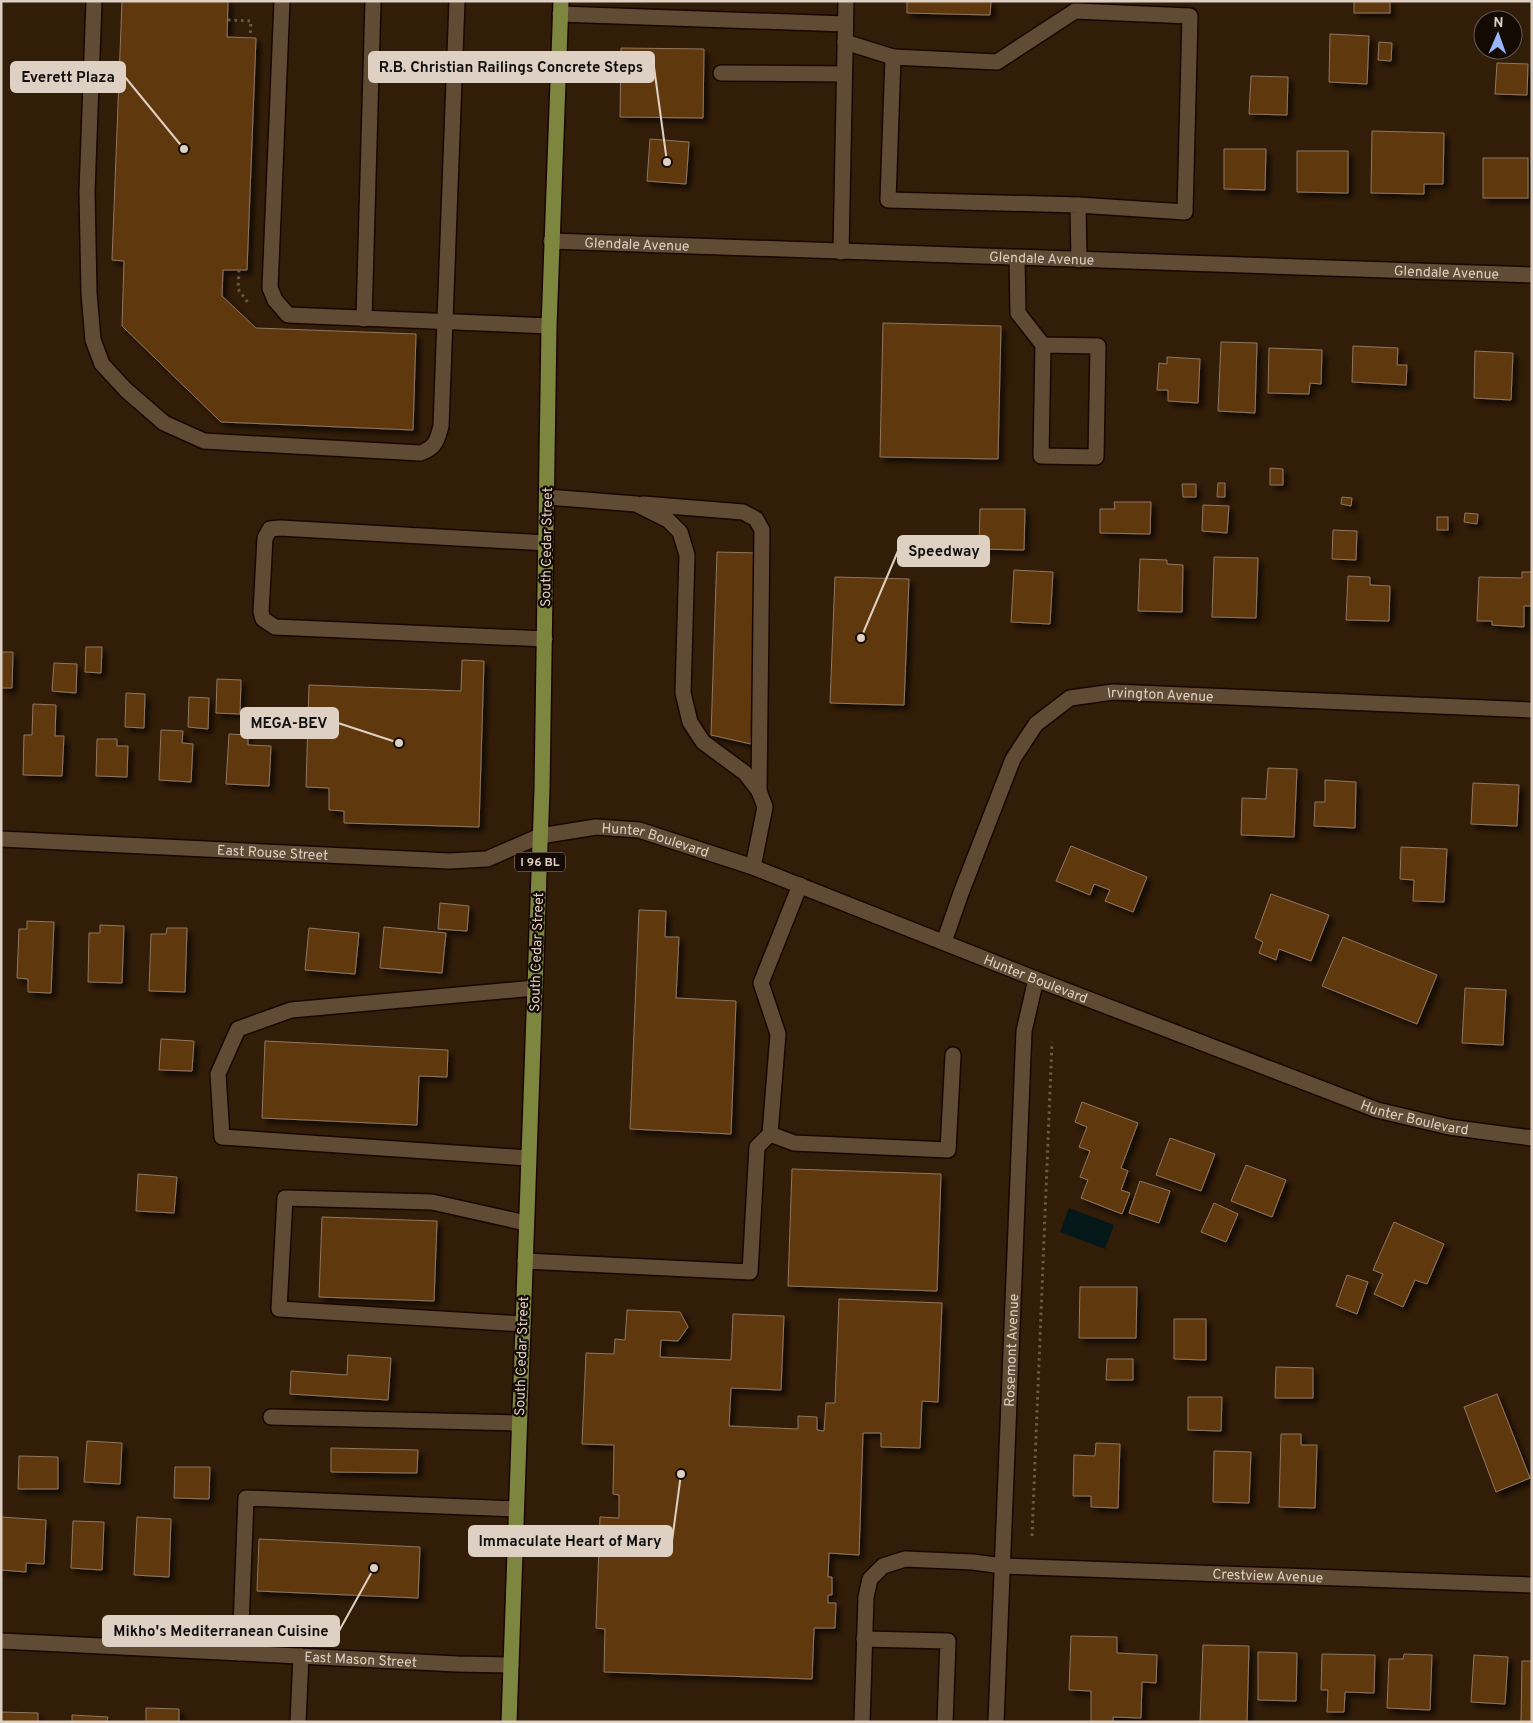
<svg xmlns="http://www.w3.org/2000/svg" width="1533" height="1723" font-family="Overpass,sans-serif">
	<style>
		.water { fill: #051819 }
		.building { fill: #5e3810; stroke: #8f765f; filter: url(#shadow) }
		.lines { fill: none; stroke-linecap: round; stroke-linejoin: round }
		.lane-casing { stroke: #190600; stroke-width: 18 }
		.street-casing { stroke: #190600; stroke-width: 18 }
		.primary-casing { stroke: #190600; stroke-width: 18 }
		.path { stroke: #6d5a48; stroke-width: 3; stroke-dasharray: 2.5 4; stroke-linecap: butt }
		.lane { stroke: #624b35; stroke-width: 15 }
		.street { stroke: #624b35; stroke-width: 15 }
		.primary { stroke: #7c863f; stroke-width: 15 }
		.labels { text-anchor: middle; stroke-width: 4.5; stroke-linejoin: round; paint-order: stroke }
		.shield { fill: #130a03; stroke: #a19589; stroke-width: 1 }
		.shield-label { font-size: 12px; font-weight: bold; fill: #ded0c3 }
		.street-label { font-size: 14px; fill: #ded0c3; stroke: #130a03 }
		.leader { fill: none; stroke: #ded0c3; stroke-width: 2 }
		.callout-dot { fill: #ded0c3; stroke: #130a03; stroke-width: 2 }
		.callout { fill: #ded0c3; stroke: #ded0c3; stroke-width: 2 }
		.callout-label { font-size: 15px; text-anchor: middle; font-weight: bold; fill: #111 }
	</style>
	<defs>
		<filter id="shadow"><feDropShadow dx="4.5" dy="4.5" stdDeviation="2.5" flood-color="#0009"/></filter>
	</defs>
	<rect width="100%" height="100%" fill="#321d08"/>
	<polygon class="water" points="1069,1208 1114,1225 1105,1249 1060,1232"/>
	<g class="building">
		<polygon points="122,1 228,1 227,37 256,38 247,270 223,270 222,296 256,328 416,334 413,430 221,422 122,326 124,261 112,260"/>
		<polygon points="907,1 991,1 990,15 907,13"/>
		<rect x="1354" y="1" width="36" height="12"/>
		<polygon points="1330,34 1369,36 1367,84 1329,82"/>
		<polygon points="1379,42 1392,43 1391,61 1378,60"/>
		<polygon points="621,48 704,49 703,118 620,117"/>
		<polygon points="1497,63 1528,64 1527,95 1495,94"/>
		<polygon points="1251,76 1288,77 1287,115 1249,114"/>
		<polygon points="1372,131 1444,133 1443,184 1424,184 1424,194 1371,193"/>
		<polygon points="650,139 689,142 686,184 647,181"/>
		<polygon points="1224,149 1266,149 1265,190 1224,189"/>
		<polygon points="1297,151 1348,151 1348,193 1297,192"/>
		<rect x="1483" y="158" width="45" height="40"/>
		<polygon points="883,323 1001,326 998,459 880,457"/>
		<polygon points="1221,342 1257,343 1255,413 1218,411"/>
		<polygon points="1353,346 1398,348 1397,365 1407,365 1406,385 1352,382"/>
		<polygon points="1269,348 1322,350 1321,384 1310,383 1309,394 1268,393"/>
		<polygon points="1475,351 1513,353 1511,400 1474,398"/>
		<polygon points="1167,357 1200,359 1198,403 1168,401 1168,390 1157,390 1159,363 1167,364"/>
		<polygon points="1270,468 1283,469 1283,485 1270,485"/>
		<polygon points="1218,483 1225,483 1225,497 1217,497"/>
		<polygon points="1182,484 1196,484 1196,497 1183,497"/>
		<polygon points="1342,497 1352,498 1351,506 1341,504"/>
		<polygon points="1114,502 1151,502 1150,534 1100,533 1100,509 1115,509"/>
		<polygon points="1203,505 1229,506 1227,533 1202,531"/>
		<polygon points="980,509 1025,509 1024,550 979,549"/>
		<polygon points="1465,513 1478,514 1477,524 1464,522"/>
		<rect x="1437" y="517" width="11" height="13"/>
		<polygon points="1333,530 1357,531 1356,560 1332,559"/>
		<polygon points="717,552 758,553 751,744 711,735"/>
		<polygon points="1214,557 1258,558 1256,618 1212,617"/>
		<polygon points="1140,559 1167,560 1167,564 1183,565 1182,612 1138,611"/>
		<polygon points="1014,570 1053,572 1050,624 1011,622"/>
		<polygon points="1522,572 1532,572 1532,606 1524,606 1524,627 1492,625 1492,621 1477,621 1479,577 1522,578"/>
		<polygon points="1348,576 1370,577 1370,585 1390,586 1389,621 1346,620"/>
		<polygon points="835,577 909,579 904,705 830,703"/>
		<polygon points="86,647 102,647 101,673 85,672"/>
		<polygon points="1,652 13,652 12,688 1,688"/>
		<polygon points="462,660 484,661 479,827 344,823 344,811 329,810 329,788 306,787 309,685 461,691"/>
		<polygon points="54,663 77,664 76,693 52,691"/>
		<polygon points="217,679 241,680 240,714 216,713"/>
		<polygon points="126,693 145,694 144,728 125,727"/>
		<polygon points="189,697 209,698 208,729 188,727"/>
		<polygon points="33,704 56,705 55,736 64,736 62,776 23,775 24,735 32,735"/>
		<polygon points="161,730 183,731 182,743 193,744 191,782 159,780"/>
		<polygon points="229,734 248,735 248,745 271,746 269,786 226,784"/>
		<polygon points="97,739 117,739 117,746 128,746 127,777 96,776"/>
		<polygon points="1268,768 1297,769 1294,837 1241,835 1242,798 1266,799"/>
		<polygon points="1325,780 1356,782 1355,828 1314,826 1315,802 1325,802"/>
		<polygon points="1473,783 1519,785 1517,826 1471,824"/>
		<polygon points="1071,846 1147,877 1133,912 1105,901 1110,890 1094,884 1090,895 1056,881"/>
		<polygon points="1401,847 1447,849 1444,902 1413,901 1414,880 1400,879"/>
		<polygon points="1271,894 1329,915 1311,961 1279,949 1276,960 1259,953 1263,942 1255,938"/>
		<polygon points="440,903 469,906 467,931 438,929"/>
		<polygon points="639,910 666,911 665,937 679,937 676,998 736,1001 731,1134 630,1129"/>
		<polygon points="27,921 54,922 51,993 28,992 28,979 17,978 19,929 27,929"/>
		<polygon points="100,925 124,926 122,983 88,982 89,933 100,933"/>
		<polygon points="384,927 446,933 442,973 380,968"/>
		<polygon points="167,928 187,928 185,992 149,991 151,934 166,934"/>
		<polygon points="309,928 359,933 355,974 305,970"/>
		<polygon points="1343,937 1437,975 1417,1024 1322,986"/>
		<polygon points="1465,988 1506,990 1503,1045 1462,1043"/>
		<polygon points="161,1039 194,1041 192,1071 159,1070"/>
		<polygon points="265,1041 448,1050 447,1077 419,1076 417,1125 262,1118"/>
		<polygon points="1082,1102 1138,1123 1121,1168 1128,1171 1121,1190 1130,1193 1122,1214 1081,1198 1088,1180 1080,1177 1090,1151 1079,1147 1087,1127 1075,1122"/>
		<polygon points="1170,1138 1215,1154 1201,1191 1156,1175"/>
		<polygon points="1246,1165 1286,1180 1272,1217 1231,1201"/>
		<polygon points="792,1169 941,1174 937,1291 788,1286"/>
		<polygon points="138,1174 177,1177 174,1213 136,1211"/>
		<polygon points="1140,1181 1170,1191 1159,1223 1129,1213"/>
		<polygon points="1214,1203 1238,1214 1226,1242 1201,1232"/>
		<polygon points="322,1217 437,1221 434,1301 319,1297"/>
		<polygon points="1394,1222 1444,1244 1427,1284 1415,1280 1403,1307 1374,1294 1383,1274 1373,1270"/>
		<polygon points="1347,1275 1368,1282 1357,1314 1336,1306"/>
		<polygon points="1080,1287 1137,1287 1136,1338 1079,1338"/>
		<polygon points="839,1299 942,1303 938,1402 922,1401 920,1448 881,1447 881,1433 863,1433 859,1555 829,1553 828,1577 832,1577 832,1595 828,1595 828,1603 836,1603 835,1628 814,1628 812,1679 604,1672 605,1629 596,1628 600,1517 619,1518 619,1495 613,1494 614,1445 582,1444 586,1353 614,1354 615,1339 625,1340 627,1310 680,1312 688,1327 678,1341 661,1340 660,1357 731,1360 733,1314 784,1316 781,1390 731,1388 729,1426 798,1429 798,1416 817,1417 817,1430 824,1431 826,1403 835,1403"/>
		<polygon points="1174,1319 1206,1319 1206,1360 1174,1359"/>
		<polygon points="348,1355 391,1358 388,1400 290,1394 291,1371 347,1375"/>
		<polygon points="1107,1359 1133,1359 1133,1380 1106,1380"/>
		<polygon points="1276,1367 1313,1368 1313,1398 1275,1398"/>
		<polygon points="1497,1394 1530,1478 1496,1492 1464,1407"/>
		<polygon points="1188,1397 1222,1397 1221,1431 1188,1430"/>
		<polygon points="1281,1434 1301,1434 1301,1445 1317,1445 1315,1508 1279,1507"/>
		<polygon points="87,1441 122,1443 120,1484 84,1482"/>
		<polygon points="1096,1443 1120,1444 1118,1508 1091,1507 1091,1496 1073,1496 1074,1455 1095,1456"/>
		<polygon points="331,1448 418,1450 417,1473 331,1472"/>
		<polygon points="1214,1451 1251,1452 1249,1503 1213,1502"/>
		<polygon points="19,1456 58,1457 58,1489 18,1489"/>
		<polygon points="175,1467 210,1467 209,1499 174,1498"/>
		<polygon points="1,1517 46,1520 44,1564 26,1563 26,1572 1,1570"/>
		<polygon points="137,1517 171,1519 169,1577 134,1575"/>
		<polygon points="73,1521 104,1522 102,1570 71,1568"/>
		<polygon points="259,1539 420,1547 418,1598 257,1591"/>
		<polygon points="1071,1636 1117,1637 1117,1653 1157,1655 1156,1683 1142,1682 1141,1718 1113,1717 1113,1722 1091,1722 1091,1691 1069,1690"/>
		<polygon points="1203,1645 1249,1646 1247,1722 1200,1722"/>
		<polygon points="1258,1652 1297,1653 1296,1701 1258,1700"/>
		<polygon points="1322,1654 1375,1655 1374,1693 1345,1692 1344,1712 1327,1712 1328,1690 1321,1690"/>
		<polygon points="1404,1654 1432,1655 1430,1710 1387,1708 1389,1659 1403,1659"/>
		<polygon points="1474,1655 1508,1657 1505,1704 1471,1702"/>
		<polygon points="1522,1661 1532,1661 1532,1722 1521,1722"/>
		<polygon points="146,1708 179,1709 179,1722 146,1722"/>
		<polygon points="1,1712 38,1713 38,1722 1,1722"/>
		<polygon points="72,1715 108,1717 107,1722 72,1722"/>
	</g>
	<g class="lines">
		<defs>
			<g id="lane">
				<path d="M94,1L87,192L89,293L93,340L102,364L126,390L164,423L204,441L420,453C436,448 437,440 441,426L457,1"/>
				<polyline points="282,1 270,288 275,300 288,315 549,326"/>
				<polyline points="560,14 845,24"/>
				<polyline points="845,42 893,57 888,200 1078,205 1079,260"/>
				<polyline points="893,57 997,62 1075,11 1190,16 1185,212 1078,205"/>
				<polyline points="721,73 844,74"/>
				<polyline points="841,252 846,1"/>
				<polyline points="1017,258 1018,313 1043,345 1041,456 1096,457 1098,346 1043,345"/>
				<polyline points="364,319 373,1"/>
				<polyline points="547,497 636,504 668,520 680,532 687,555 683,693 690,722 703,742 745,773 759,791 765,807 753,867"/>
				<polyline points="643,504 743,512 756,519 762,530 759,791"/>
				<polyline points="545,639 275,627 263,619 261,612 265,538 270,529 280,528 546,543"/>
				<polyline points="770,1134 794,1143 948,1150 953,1055"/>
				<polyline points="528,1158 222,1137 218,1074 238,1029 291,1010 535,988"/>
				<polyline points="525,1261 750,1272 757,1147 770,1134 778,1034 761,983 800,885"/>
				<polyline points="523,1324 279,1309 285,1198 432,1202 526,1223"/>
				<polyline points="271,1417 519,1423"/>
				<polyline points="864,1639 948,1641 945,1722"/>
				<polyline points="240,1653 246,1498 516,1509"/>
				<polyline points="298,1722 301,1656"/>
				<polyline points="862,1722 866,1597 870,1579 883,1566 905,1559 973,1562 1003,1566"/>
			</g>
			<g id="street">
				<path id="s1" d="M551,241L1532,275"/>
				<path id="s2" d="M1,839L449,861L487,859L540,836L596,827L639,830L753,867L1036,979L1377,1110L1449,1127L1532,1138"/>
				<path id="s3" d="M944,942L961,893L1013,759L1036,724L1070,698L1113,692L1532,710"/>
				<path id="s4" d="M1003,1566L1532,1585"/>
				<path id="s5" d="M1,1641L457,1664L511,1665"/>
				<path id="s6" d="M996,1722L1024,1031L1036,979"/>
			</g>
			<polyline id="primary" points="509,1722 542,789 549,326 561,1"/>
		</defs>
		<use href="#lane" class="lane-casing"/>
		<use href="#street" class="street-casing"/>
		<use href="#primary" class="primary-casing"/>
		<g class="path">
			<polyline points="228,20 251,21 250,38"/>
			<polyline points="239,270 238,289 249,304"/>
			<polyline points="1032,1536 1052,1042"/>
		</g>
		<use href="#lane" class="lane"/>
		<use href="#street" class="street"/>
		<use href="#primary" class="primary"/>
	</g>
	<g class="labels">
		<rect class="shield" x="515" y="852.5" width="50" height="19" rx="4"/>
		<g class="shield-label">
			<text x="540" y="866">I 96 BL</text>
		</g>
		<g class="street-label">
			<text dy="5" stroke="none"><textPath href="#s1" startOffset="86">Glendale Avenue</textPath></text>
			<text dy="5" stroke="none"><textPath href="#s1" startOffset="491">Glendale Avenue</textPath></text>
			<text dy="5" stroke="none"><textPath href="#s1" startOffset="896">Glendale Avenue</textPath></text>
			<text transform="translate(546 547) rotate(-89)" y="5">South Cedar Street</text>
			<text dy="5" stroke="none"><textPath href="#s3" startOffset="371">Irvington Avenue</textPath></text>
			<text dy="5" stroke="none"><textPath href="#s2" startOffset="662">Hunter Boulevard</textPath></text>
			<text dy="5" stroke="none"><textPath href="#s2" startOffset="272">East Rouse Street</textPath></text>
			<text transform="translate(536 952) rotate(-88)" y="5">South Cedar Street</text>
			<text dy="5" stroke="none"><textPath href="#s2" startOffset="1068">Hunter Boulevard</textPath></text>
			<text dy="5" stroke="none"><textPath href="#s2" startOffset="1472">Hunter Boulevard</textPath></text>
			<text dy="5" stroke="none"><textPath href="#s6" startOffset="372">Rosemont Avenue</textPath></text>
			<text transform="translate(521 1356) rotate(-88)" y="5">South Cedar Street</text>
			<text dy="5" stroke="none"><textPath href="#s4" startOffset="265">Crestview Avenue</textPath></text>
			<text dy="5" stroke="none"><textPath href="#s5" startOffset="360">East Mason Street</textPath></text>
		</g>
	</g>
	<path class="leader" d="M667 162L654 67M184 149L125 77M861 638L898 551M399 743L338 723M681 1474L672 1541M374 1568L339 1631"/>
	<g class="callout-dot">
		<circle cx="667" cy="162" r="5"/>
		<circle cx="184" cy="149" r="5"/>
		<circle cx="861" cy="638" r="5"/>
		<circle cx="399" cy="743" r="5"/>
		<circle cx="681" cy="1474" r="5"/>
		<circle cx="374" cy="1568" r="5"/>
	</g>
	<g class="callout">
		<rect x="369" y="52" width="285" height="30" rx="5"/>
		<rect x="11" y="62" width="114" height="30" rx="5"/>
		<rect x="898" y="536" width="91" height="30" rx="5"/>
		<rect x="241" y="708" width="97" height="30" rx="5"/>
		<rect x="469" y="1526" width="203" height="30" rx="5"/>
		<rect x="103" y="1616" width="236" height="30" rx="5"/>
	</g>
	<g class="callout-label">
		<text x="511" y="72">R.B. Christian Railings Concrete Steps</text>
		<text x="68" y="82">Everett Plaza</text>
		<text x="944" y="556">Speedway</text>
		<text x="289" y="728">MEGA-BEV</text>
		<text x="570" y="1546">Immaculate Heart of Mary</text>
		<text x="221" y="1636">Mikho's Mediterranean Cuisine</text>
	</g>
	<rect width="1533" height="1723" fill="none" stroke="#ded0c3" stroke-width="5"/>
	<g transform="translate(1498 35) rotate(2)"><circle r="24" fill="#130a03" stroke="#645950"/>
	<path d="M0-4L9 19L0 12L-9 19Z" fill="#97b6fd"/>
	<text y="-8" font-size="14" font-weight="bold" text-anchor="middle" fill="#ded0c3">N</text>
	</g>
</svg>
